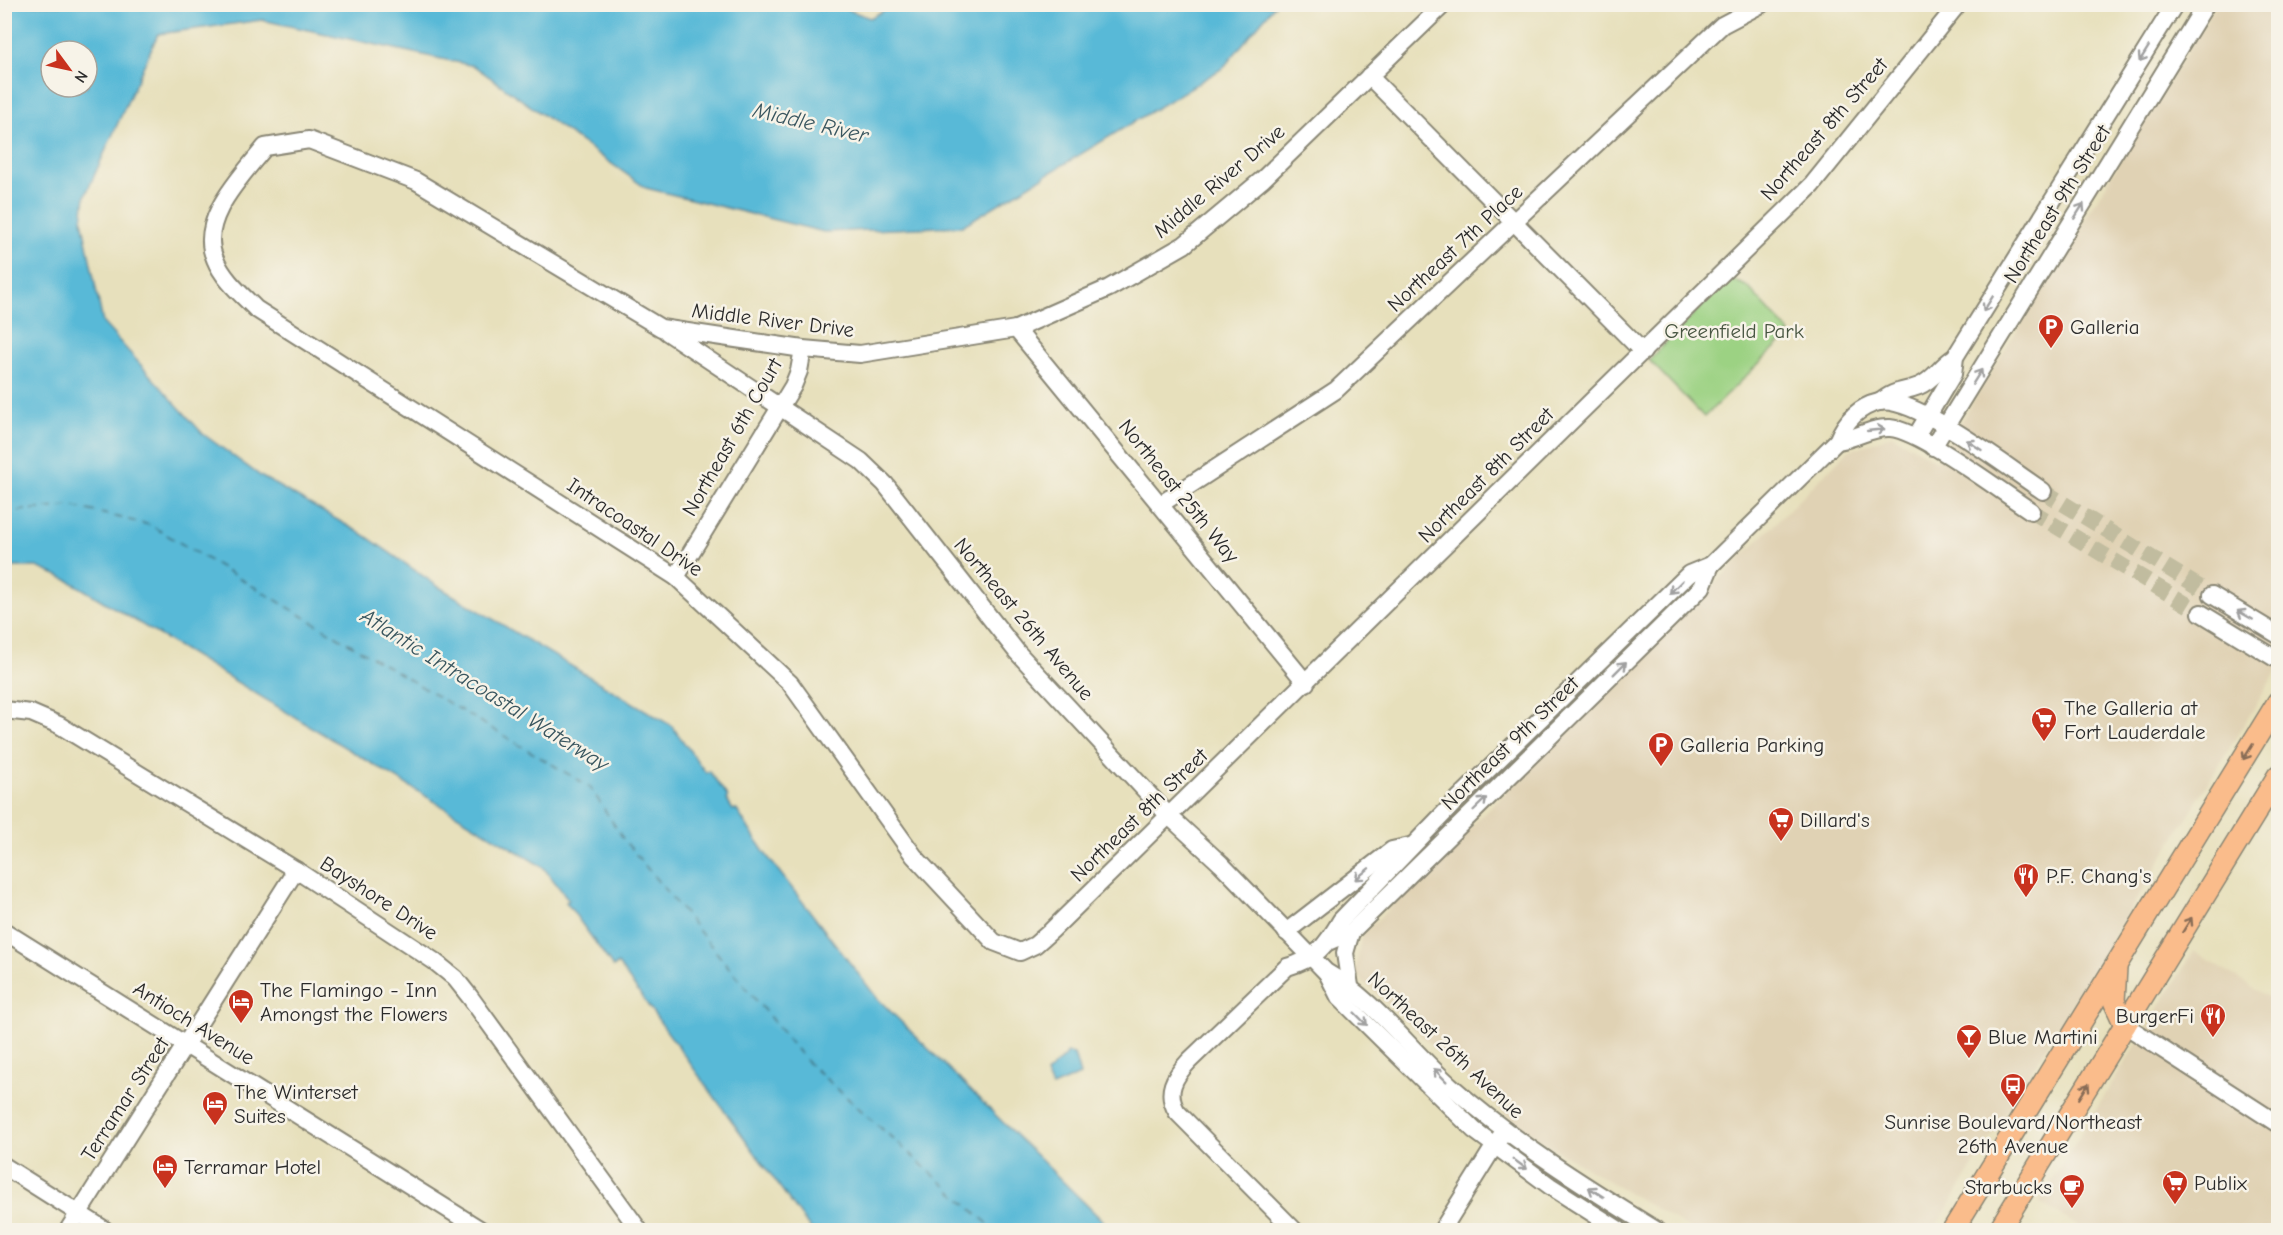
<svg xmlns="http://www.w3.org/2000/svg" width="2283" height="1235" font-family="'Comic Neue',sans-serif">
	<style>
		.built { fill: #e0d2b4 }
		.green { fill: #9cd283; stroke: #647e57; stroke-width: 1.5 }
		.water { fill: #59b9d7; stroke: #427281; stroke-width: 1.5; fill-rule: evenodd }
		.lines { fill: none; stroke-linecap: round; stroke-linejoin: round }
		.ferry { stroke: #39565f; stroke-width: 1.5; stroke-dasharray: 8 6; stroke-linecap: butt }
		.minor-tunnel { stroke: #c1bc9f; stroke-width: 16; stroke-dasharray: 16 8; stroke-linecap: butt }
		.minor-casing { stroke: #898674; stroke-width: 20 }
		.major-casing { stroke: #898674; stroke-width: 24 }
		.minor { stroke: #fff; stroke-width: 16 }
		.major { stroke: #fabc8b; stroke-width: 21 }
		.oneway { stroke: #a0a0a0 }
		.oneway2 { stroke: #886c56 }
		.labels { text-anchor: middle; stroke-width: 5; stroke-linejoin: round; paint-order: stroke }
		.street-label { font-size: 21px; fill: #2b2b2b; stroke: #f7f3e8 }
		.poi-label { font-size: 21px; fill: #2b2b2b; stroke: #f7f3e8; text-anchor: start }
		.park-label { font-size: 21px; fill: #475541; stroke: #f7f3e8 }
		.water-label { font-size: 22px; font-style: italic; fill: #39565f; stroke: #f7f3e8 }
	</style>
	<rect width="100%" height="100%" fill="#f7f3e8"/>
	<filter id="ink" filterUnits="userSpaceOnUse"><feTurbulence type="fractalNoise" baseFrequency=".0167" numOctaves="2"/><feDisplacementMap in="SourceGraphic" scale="12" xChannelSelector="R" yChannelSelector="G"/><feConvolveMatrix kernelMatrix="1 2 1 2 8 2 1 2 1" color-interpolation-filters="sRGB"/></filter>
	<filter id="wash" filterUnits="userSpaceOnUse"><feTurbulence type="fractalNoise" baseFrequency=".008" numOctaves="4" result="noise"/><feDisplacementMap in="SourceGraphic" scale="24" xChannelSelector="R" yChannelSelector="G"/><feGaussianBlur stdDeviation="1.35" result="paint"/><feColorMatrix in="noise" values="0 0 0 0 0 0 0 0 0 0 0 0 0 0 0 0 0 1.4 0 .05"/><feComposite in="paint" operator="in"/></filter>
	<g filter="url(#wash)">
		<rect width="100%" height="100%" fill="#e7e0bc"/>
		<g class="built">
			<polygon points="2216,5 2278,5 2278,669 1934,1230 1692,1230 1521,1129 1355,974 1361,936 1848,451 1892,435 1937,461"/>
			<polygon points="2194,951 2278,1004 2278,1230 2084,1230 2039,1202"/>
		</g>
		<polygon class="green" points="1732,279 1748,287 1790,333 1704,417 1649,360 1706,301"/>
		<g class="water">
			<path d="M832,4L870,18L896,4L1275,5L1223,68L962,226L824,232L646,188L474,66L262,20L158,34L85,196L82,220L103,323L203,434L262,477L364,535L439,587L672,726L706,773L709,771L728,797L726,799L733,810L736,809L764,852L877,998L1112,1230H811L618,964L613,967L566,902L569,900L543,867L68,580L37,567H5V5ZM51,51H87V87H51Z"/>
			<polygon points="1068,1053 1074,1054 1080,1075 1052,1087 1046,1074"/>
		</g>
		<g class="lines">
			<polyline class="ferry" points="4,512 71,506 150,525 590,787 624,840 806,1061 995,1230"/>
		</g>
	</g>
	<g filter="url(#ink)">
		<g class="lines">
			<g class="minor-tunnel">
				<polyline points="2043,491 2212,595"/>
				<polyline points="2031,511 2201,613"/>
			</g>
			<defs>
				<g id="minor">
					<path d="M1444,4L1263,179L1184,245L1109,288L1016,329L860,354L803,349L661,328L416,181L309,140L265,147C243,175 197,220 215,259C223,279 241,294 256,309L676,577L790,683L914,856L994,942L1020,952L1035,945L1051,931L1812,185L1958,4"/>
					<polyline points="1369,76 1643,352"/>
					<polyline points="1016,329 1306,683"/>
					<path d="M667,332L861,461L885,484L1017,652L1169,816L1221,864L1326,972C1375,1000 1409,1049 1451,1086C1514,1142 1585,1186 1656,1230"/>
					<path d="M1880,402C1896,389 1901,393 1919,386C1934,380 1941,365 1955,357"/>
					<polyline points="1916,436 1953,374 1955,357 2175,4"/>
					<path d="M1837,441C1857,439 1870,427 1890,428C1920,430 2002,492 2031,511"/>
					<polyline points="1933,447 2206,4"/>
					<polyline points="1161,504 1336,390 1722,25 1762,4"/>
					<polyline points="676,577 793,386 799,371 803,349"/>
					<polyline points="2212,595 2278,635"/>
					<polyline points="2201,613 2278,660"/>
					<polyline points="4,710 31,713 59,725 296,870 434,961 455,978 470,997 639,1230"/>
					<polyline points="4,931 481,1230"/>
					<polyline points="1286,932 1392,850 1410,846"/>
					<polyline points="1328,942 1351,932 1702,587 1711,565"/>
					<polyline points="1327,973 1339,997 1474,1130 1550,1186 1619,1230"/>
					<polyline points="1350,986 1345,953 1351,932"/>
					<polyline points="2125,1025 2278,1124"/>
					<polyline points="4,1166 105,1230"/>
					<polyline points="68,1230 296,870"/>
					<path d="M1294,1230L1177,1112C1165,1092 1174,1077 1189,1061L1287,967C1316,959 1326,946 1341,920L1455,802L1689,574L1711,565L1837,441C1845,422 1857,407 1879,402C1915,395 2011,470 2043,491"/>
					<polyline points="1442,1230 1500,1137"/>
				</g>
				<g id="major">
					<polyline points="2116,968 2114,1001 2125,1025"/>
					<polyline points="1953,1230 2278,702"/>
					<polyline points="1999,1230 2278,776"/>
				</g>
			</defs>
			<use href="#minor" class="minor-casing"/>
			<use href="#major" class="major-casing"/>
			<use href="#minor" class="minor"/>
			<use href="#major" class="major"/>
		</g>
		<defs><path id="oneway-shaft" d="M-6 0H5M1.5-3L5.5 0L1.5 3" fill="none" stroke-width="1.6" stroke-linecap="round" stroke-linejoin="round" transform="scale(1.5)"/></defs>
		<g class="oneway">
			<use href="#oneway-shaft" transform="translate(2144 54) rotate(122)"/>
			<use href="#oneway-shaft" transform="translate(2079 211) rotate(-58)"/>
			<use href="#oneway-shaft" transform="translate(1988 304) rotate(122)"/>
			<use href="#oneway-shaft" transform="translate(1977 377) rotate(-58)"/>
			<use href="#oneway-shaft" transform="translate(1876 430) rotate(-6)"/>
			<use href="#oneway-shaft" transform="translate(1974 445) rotate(-147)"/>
			<use href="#oneway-shaft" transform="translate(1676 587) rotate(135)"/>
			<use href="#oneway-shaft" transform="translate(2245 615) rotate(-150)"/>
			<use href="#oneway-shaft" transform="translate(1620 668) rotate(-45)"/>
			<use href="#oneway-shaft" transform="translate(1480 804) rotate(-44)"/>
			<use href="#oneway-shaft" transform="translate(1362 874) rotate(141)"/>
			<use href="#oneway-shaft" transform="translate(1361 1019) rotate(45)"/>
			<use href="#oneway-shaft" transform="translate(1440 1075) rotate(-135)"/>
			<use href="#oneway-shaft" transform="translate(1520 1164) rotate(36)"/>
			<use href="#oneway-shaft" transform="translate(1596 1192) rotate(-147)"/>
		</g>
		<g class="oneway2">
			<use href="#oneway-shaft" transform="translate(2248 752) rotate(122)"/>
			<use href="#oneway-shaft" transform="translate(2187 925) rotate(-58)"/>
			<use href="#oneway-shaft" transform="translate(2084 1091) rotate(-58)"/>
		</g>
	</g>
	<defs>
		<symbol id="parking-pin" viewBox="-11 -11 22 30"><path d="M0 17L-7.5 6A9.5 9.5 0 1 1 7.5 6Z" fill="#c8321e" stroke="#f7f3e8"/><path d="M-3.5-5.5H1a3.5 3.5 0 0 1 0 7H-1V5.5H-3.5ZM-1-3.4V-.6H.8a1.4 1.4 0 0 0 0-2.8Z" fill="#fff"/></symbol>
		<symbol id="supermarket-pin" viewBox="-11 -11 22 30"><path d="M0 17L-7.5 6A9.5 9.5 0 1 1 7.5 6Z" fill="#c8321e" stroke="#f7f3e8"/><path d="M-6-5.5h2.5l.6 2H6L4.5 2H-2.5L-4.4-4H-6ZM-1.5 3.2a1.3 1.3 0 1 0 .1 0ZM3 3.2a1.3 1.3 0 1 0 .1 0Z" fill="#fff"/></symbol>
		<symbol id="restaurant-pin" viewBox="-11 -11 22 30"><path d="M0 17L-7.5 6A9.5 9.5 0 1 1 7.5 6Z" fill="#c8321e" stroke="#f7f3e8"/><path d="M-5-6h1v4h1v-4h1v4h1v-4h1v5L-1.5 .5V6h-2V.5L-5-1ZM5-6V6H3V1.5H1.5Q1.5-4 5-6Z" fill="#fff"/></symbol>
		<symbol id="hotel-pin" viewBox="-11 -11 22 30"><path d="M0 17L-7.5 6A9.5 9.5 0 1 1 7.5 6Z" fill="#c8321e" stroke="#f7f3e8"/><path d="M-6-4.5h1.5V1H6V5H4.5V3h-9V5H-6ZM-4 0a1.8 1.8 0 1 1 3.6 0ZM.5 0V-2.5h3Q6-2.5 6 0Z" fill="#fff"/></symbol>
		<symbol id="bar-pin" viewBox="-11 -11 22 30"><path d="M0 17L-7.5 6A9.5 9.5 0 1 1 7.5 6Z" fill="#c8321e" stroke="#f7f3e8"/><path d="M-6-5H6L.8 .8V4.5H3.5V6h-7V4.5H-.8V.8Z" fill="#fff"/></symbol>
		<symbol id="bus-pin" viewBox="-11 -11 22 30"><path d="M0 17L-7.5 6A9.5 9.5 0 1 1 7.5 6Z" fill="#c8321e" stroke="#f7f3e8"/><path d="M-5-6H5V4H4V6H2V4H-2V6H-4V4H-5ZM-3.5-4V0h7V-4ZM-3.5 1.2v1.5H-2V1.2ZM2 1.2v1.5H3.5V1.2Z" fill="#fff"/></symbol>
		<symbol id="cafe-pin" viewBox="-11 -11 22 30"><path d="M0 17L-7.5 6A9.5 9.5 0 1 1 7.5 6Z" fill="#c8321e" stroke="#f7f3e8"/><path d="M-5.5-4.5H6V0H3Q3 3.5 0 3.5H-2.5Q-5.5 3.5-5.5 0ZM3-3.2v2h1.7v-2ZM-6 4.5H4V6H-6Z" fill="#fff"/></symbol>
	</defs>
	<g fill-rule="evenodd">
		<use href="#parking-pin" x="2036" y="312" width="30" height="40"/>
		<use href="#supermarket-pin" x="2029" y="705" width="30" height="40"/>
		<use href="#parking-pin" x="1646" y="730" width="30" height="40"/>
		<use href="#supermarket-pin" x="1766" y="805" width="30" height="40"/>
		<use href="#restaurant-pin" x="2011" y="861" width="30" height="40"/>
		<use href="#hotel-pin" x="226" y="987" width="30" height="40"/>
		<use href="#restaurant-pin" x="2198" y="1001" width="30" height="40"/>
		<use href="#bar-pin" x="1954" y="1022" width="30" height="40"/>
		<use href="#bus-pin" x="1998" y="1071" width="30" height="40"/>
		<use href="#hotel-pin" x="200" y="1089" width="30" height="40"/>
		<use href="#hotel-pin" x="150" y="1152" width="30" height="40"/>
		<use href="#supermarket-pin" x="2160" y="1168" width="30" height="40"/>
		<use href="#cafe-pin" x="2057" y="1172" width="30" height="40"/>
	</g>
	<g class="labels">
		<g class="street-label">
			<text transform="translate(1824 129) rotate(-49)" y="7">Northeast 8th Street</text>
			<text transform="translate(1219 181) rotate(-40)" y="7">Middle River Drive</text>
			<text transform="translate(2057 204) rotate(-58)" y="7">Northeast 9th Street</text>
			<text transform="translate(1455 248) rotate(-43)" y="7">Northeast 7th Place</text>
			<text transform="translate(773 320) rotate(7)" y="7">Middle River Drive</text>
			<text transform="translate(732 437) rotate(-60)" y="7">Northeast 6th Court</text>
			<text transform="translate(1486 475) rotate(-45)" y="7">Northeast 8th Street</text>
			<text transform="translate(1179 491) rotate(51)" y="7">Northeast 25th Way</text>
			<text transform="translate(635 527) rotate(34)" y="7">Intracoastal Drive</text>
			<text transform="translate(1024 619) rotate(50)" y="7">Northeast 26th Avenue</text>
			<text transform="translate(1510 743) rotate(-44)" y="7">Northeast 9th Street</text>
			<text transform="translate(1139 815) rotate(-44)" y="7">Northeast 8th Street</text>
			<text transform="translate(379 898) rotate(33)" y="7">Bayshore Drive</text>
			<text transform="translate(194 1023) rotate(32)" y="7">Antioch Avenue</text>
			<text transform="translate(1446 1045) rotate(43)" y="7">Northeast 26th Avenue</text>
			<text transform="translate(125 1099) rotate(-57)" y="7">Terramar Street</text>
		</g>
		<g class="poi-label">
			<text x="2070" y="334">Galleria</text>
			<text x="2064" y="715">The Galleria at<tspan x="2064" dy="24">Fort Lauderdale</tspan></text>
			<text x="1680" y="752">Galleria Parking</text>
			<text x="1800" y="827">Dillard's</text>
			<text x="2046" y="883">P.F. Chang's</text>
			<text x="260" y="997">The Flamingo - Inn<tspan x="260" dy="24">Amongst the Flowers</tspan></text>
			<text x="2194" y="1023" text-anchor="end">BurgerFi</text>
			<text x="1988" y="1044">Blue Martini</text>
			<text x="234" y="1099">The Winterset<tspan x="234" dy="24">Suites</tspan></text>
			<text x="2013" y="1129" text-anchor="middle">Sunrise Boulevard/Northeast<tspan x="2013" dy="24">26th Avenue</tspan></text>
			<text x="184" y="1174">Terramar Hotel</text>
			<text x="2194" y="1190">Publix</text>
			<text x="2052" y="1194" text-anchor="end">Starbucks</text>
		</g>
		<g class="park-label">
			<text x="1734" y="338">Greenfield Park</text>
		</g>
		<g class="water-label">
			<text transform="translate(811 122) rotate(13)" y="8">Middle River</text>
			<text transform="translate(485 689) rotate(32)" y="8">Atlantic Intracoastal Waterway</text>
		</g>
	</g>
	<rect width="2283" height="1235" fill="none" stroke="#f7f3e8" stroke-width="24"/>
	<g transform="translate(69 69) rotate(123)"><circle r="28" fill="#f7f3e8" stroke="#a5a39c" stroke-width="1.5"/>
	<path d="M0-4.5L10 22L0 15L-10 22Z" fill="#c8321e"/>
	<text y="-9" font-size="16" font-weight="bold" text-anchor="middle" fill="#2b2b2b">N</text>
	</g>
</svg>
